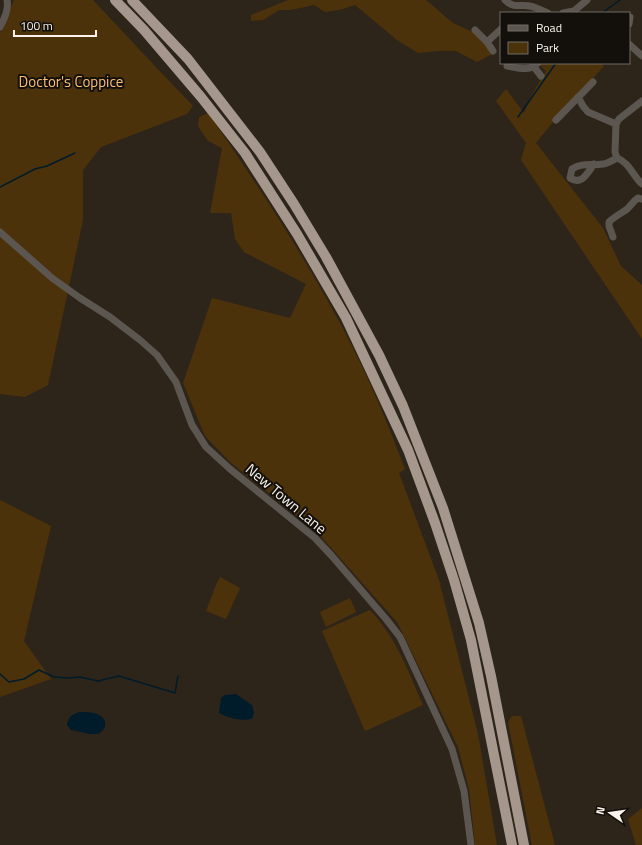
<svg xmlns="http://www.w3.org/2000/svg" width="642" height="845" font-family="'Titillium Web',sans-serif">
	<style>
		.green { fill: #4c320a }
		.water { fill: #001b2a }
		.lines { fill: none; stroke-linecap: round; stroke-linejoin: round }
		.stream { stroke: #001b2a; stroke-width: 1.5 }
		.minor { stroke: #5c5651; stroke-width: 7 }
		.highway { stroke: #a5978b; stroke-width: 10 }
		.labels { text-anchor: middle; stroke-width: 4; stroke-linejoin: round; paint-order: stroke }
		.park-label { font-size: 15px; fill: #fabf72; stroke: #130f0a }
		.street-label { font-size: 15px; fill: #f9f3eb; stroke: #130f0a }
	</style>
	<rect width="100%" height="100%" fill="#2e251a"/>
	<g class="green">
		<polygon points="14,0 93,0 152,63 193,106 187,114 101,147 83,170 83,220 48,385 25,397 0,394 0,33"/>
		<polygon points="288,0 426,0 453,23 475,33 494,53 477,62 456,51 437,51 418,53 397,40 355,5 339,10 325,12 314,5 291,10 279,10 263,20 251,21 251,15"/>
		<path d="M540,63H600L604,66C581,92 557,116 536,143L603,228L621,266L642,285V339L521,160L526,143L496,101L506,89L524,113L530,98L546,71L539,64Z"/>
		<path d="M208,113C260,188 309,263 351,344C372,385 389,427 405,469L399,473L439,580L478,734L497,845H475L469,789L458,747L397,622L317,532L230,462L205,436L183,383L212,298L290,318L306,284L244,252L235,239L231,213H210L222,148L208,141L198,126L199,117Z"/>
		<polygon points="0,500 51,526 24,641 51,679 0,697"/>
		<polygon points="220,577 240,588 226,619 206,611 216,585"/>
		<polygon points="350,598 356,612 326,627 320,612"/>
		<path d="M370,610C396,637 408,671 423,705L365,731L322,631Z"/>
		<polygon points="512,716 521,716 555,845 532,845 508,722"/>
		<polygon points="642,808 642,845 636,845 628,819"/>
	</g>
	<g class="water">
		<path d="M236,694L252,705L254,713L252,719C240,721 230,719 219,713L221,698L225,695Z"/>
		<path d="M80,712C86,712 96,712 101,716C109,722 105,733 96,734C89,735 79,731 71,730L67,725C68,717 72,714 80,712Z"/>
	</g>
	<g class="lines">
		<g class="stream">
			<polyline points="602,13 620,0"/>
			<polyline points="518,117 556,63"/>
			<polyline points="0,187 35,169 47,166 75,153"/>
			<polyline points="0,674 9,682 24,679 39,670 54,677 67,678 80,677 98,681 119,676 175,693 178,676"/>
		</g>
		<g class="minor">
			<path d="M505,0C514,9 520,4 530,6C536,7 542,11 548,13"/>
			<polyline points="563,13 574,11 587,0"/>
			<polyline points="629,24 630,17"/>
			<path d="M0,27C4,19 9,10 7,0"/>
			<polyline points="475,30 487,42 501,29"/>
			<polyline points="487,42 493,51"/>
			<polyline points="629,44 642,56"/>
			<path d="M507,66C518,68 530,72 538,63"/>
			<polyline points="534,67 541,76"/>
			<polyline points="578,97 583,106 588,112 616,124"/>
			<path d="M642,101L619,119L616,124L615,152L617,158C629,162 633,176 642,184"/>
			<polyline points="556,120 593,82"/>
			<path d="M594,164C588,172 582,186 570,178L572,169C583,162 591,166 603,164C607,164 613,160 617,158"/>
			<polyline points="0,232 52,278 80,298 110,317 140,340 157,355 176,382 192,425 206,447 230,469 315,538 331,555 386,619 400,637 452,749 464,791 471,845"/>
			<path d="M613,237L609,226V222C614,217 620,214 626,210C631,206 633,201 638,198L642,199"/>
		</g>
		<g class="highway">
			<polyline points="115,0 144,30 201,97 245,153 297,234 346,318 408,450 435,523 454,580 471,640 512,845"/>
			<polyline points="132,0 188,59 260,152 294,204 326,257 379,355 403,406 443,508 479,623 491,676 524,845"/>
		</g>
	</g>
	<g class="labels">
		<g class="park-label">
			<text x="71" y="87">Doctor's Coppice</text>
		</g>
		<g class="street-label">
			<text transform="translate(286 499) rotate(40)" y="5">New Town Lane</text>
		</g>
	</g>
	<rect x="500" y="12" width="130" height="52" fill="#130f0a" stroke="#6f6a64"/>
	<rect x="508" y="25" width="20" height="6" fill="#5c5651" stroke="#6f6a64"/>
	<text x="536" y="32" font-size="12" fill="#f9f3eb">Road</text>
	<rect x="508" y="42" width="20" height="12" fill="#4c320a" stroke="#6f6a64"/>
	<text x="536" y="52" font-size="12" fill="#f9f3eb">Park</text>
	<g transform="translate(610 813) rotate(283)" stroke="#130f0a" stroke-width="3" paint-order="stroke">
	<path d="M0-3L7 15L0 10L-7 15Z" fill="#f9f3eb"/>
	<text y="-6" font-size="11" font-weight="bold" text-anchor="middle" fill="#f9f3eb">N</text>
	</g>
	<path d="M14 30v6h82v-6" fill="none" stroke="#f9f3eb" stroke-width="2"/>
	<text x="20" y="30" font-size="12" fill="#f9f3eb" stroke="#130f0a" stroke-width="3" paint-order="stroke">100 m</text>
</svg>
